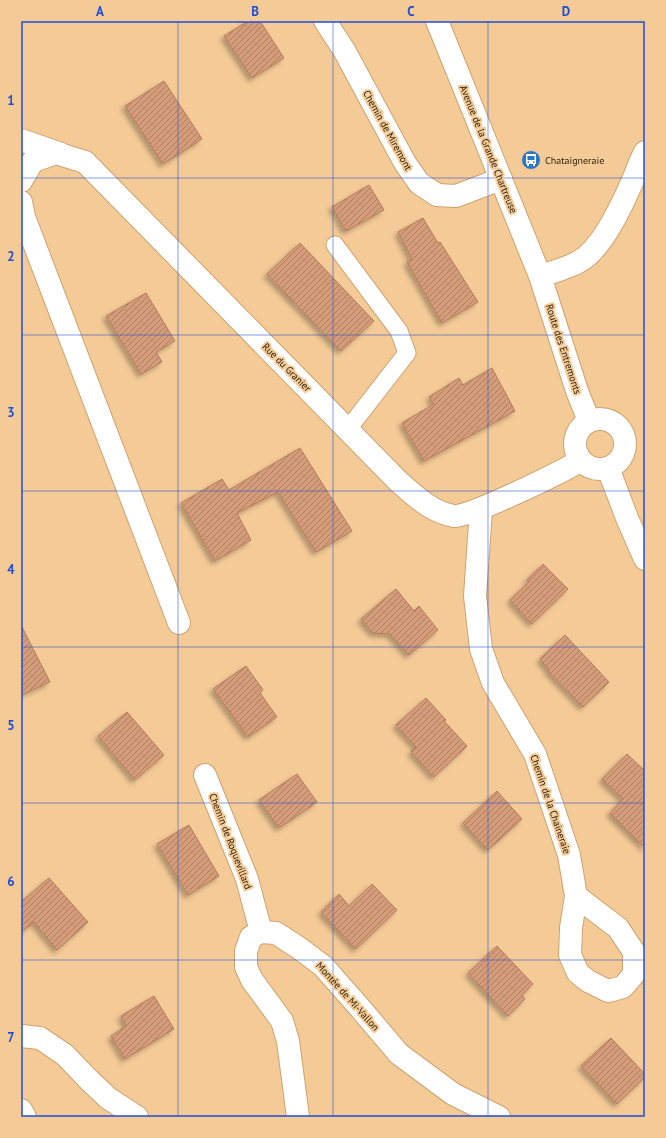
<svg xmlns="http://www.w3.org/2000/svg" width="666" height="1138" font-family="'PT Sans',sans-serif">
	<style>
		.building { fill: url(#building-hatch); stroke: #b37c5b; filter: url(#shadow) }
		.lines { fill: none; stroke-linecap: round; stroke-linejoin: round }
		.service-casing { stroke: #cca370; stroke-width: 19 }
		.minor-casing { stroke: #cca370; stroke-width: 24 }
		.secondary-casing { stroke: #cca370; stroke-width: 24 }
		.service { stroke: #fff; stroke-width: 17 }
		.minor { stroke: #fff; stroke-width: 22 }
		.secondary { stroke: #fff; stroke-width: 22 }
		.grid { fill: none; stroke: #1d4ed8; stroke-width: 1; stroke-opacity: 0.55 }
		.labels { text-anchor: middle; stroke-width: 4; stroke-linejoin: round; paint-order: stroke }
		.street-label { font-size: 10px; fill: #2b1c07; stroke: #f4ca96 }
		.poi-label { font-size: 10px; fill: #2b1c07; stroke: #f4ca96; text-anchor: start }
		.neatline { fill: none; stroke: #1d4ed8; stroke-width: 1.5 }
		.grid-label { font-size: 13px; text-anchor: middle; font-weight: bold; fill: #1d4ed8 }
	</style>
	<defs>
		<pattern id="building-hatch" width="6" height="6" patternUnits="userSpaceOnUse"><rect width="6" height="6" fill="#d59c7a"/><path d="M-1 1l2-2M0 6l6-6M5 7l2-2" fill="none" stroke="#ad7e62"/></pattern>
		<filter id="shadow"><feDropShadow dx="-3.5" dy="3.5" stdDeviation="2" flood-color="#0004"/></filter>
	</defs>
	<rect width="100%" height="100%" fill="#f4ca96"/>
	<g class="building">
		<polygon points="248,21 260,21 284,58 252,78 224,36"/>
		<polygon points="164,81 202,139 163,164 125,106"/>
		<polygon points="369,185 384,210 346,231 332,207"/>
		<polygon points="423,218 438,243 440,242 478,302 442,323 407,262 412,259 398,232"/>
		<polygon points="300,243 374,321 341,351 267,274"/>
		<polygon points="146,293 175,341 156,352 162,362 141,374 106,316"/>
		<polygon points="492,368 515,411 424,461 402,423 434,404 429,397 459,378 463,385"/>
		<polygon points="300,448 352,531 316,552 278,492 237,513 251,540 215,561 181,503 222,479 229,490"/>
		<polygon points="543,564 568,589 532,624 510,600 529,582 527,580"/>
		<polygon points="396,589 414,611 419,606 438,630 409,655 390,634 373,633 361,619"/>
		<polygon points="21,625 50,682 21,695"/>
		<polygon points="565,635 609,682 583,707 548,671 549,670 540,659"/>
		<polygon points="246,666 263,690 260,693 277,717 248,737 213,689"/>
		<polygon points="426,698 446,720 444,721 467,746 434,777 411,752 416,747 396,725"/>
		<polygon points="127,712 164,755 135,780 98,736"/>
		<polygon points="627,754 645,771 645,848 610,813 623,799 602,779"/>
		<polygon points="297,774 317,802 279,828 259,800"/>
		<polygon points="497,791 522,819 488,850 463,823"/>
		<polygon points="189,825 219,876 188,895 157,844"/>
		<polygon points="49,878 88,922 57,950 34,922 21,932 21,902"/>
		<polygon points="372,884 397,910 356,949 321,912 339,894 349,906"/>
		<polygon points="497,946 533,984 522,995 525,999 508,1016 468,973"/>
		<polygon points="154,996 174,1029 125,1059 111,1036 126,1026 121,1016"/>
		<polygon points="611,1038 645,1074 645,1077 617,1104 581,1066"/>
	</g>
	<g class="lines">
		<defs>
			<polyline id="service" points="335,245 399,331 407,353 348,429"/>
			<g id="minor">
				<polyline points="325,21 344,50 405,163 419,183 437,195 456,196 501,179"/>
				<polyline points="21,140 61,154"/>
				<path d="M21,181L33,161L56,153L85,162L398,481C415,496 431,512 454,516C466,519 566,470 581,460"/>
				<polyline points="21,202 24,217 179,623"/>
				<path d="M540,276C554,272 568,268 580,261C603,248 623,203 633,180C637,170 640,161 645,152"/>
				<polyline points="481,509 475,596 481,649 493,683 535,754 569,855 576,896 571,928 570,955 578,973 588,981 608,991 623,987 634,974 634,952 618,928 576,896"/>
				<polyline points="205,775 247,879 261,932"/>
				<polyline points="21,1036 40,1038 65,1055 88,1079 108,1098 137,1117"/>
				<polyline points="21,1110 25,1117"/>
				<polyline points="298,1117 288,1041 282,1021 252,980 246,967 246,951 251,937 261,932 276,933 299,948 323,966 360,1008 399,1054 453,1094 499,1117"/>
			</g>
			<g id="secondary">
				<polyline points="437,21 540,276 577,391 589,421"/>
				<circle cx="600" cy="444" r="25"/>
				<polyline points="608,468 627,518 645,559"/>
			</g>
		</defs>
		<use href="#service" class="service-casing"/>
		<use href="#minor" class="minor-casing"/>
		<use href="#secondary" class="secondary-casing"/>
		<use href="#service" class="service"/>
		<use href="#minor" class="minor"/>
		<use href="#secondary" class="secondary"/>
	</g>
	<path class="grid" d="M178,21V1117M333,21V1117M488,21V1117M21,178H645M21,335H645M21,491H645M21,647H645M21,803H645M21,960H645"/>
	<defs>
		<symbol id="bus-disc" viewBox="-11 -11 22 22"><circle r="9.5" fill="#2977c7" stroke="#f4ca96"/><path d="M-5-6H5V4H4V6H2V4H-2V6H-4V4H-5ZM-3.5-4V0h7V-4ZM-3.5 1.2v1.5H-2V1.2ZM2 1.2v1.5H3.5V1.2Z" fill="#fff"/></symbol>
	</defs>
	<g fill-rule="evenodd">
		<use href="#bus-disc" x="520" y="149" width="22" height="22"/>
	</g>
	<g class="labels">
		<g class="street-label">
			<text transform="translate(388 130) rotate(61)" y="4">Chemin de Miremont</text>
			<text transform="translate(489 149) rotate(68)" y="4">Avenue de la Grande Chartreuse</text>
			<text transform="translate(564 349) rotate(72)" y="4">Route des Entremonts</text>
			<text transform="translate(287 367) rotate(45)" y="4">Rue du Granier</text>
			<text transform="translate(551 804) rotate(71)" y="4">Chemin de la Chaineraie</text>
			<text transform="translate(231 841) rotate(69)" y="4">Chemin de Roquevillard</text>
			<text transform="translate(348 996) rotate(48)" y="4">Montée de Mi-Vallon</text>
		</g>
		<g class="poi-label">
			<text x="545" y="164">Chataigneraie</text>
		</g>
	</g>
	<rect width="666" height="1138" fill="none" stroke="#f4ca96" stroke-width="44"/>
	<rect x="22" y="22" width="622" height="1094" class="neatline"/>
	<g class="grid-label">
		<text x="100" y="16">A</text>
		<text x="255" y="16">B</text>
		<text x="411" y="16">C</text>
		<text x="566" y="16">D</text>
		<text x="11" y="105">1</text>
		<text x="11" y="261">2</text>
		<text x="11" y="417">3</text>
		<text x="11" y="574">4</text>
		<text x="11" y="730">5</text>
		<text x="11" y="886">6</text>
		<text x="11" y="1042">7</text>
	</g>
</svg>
